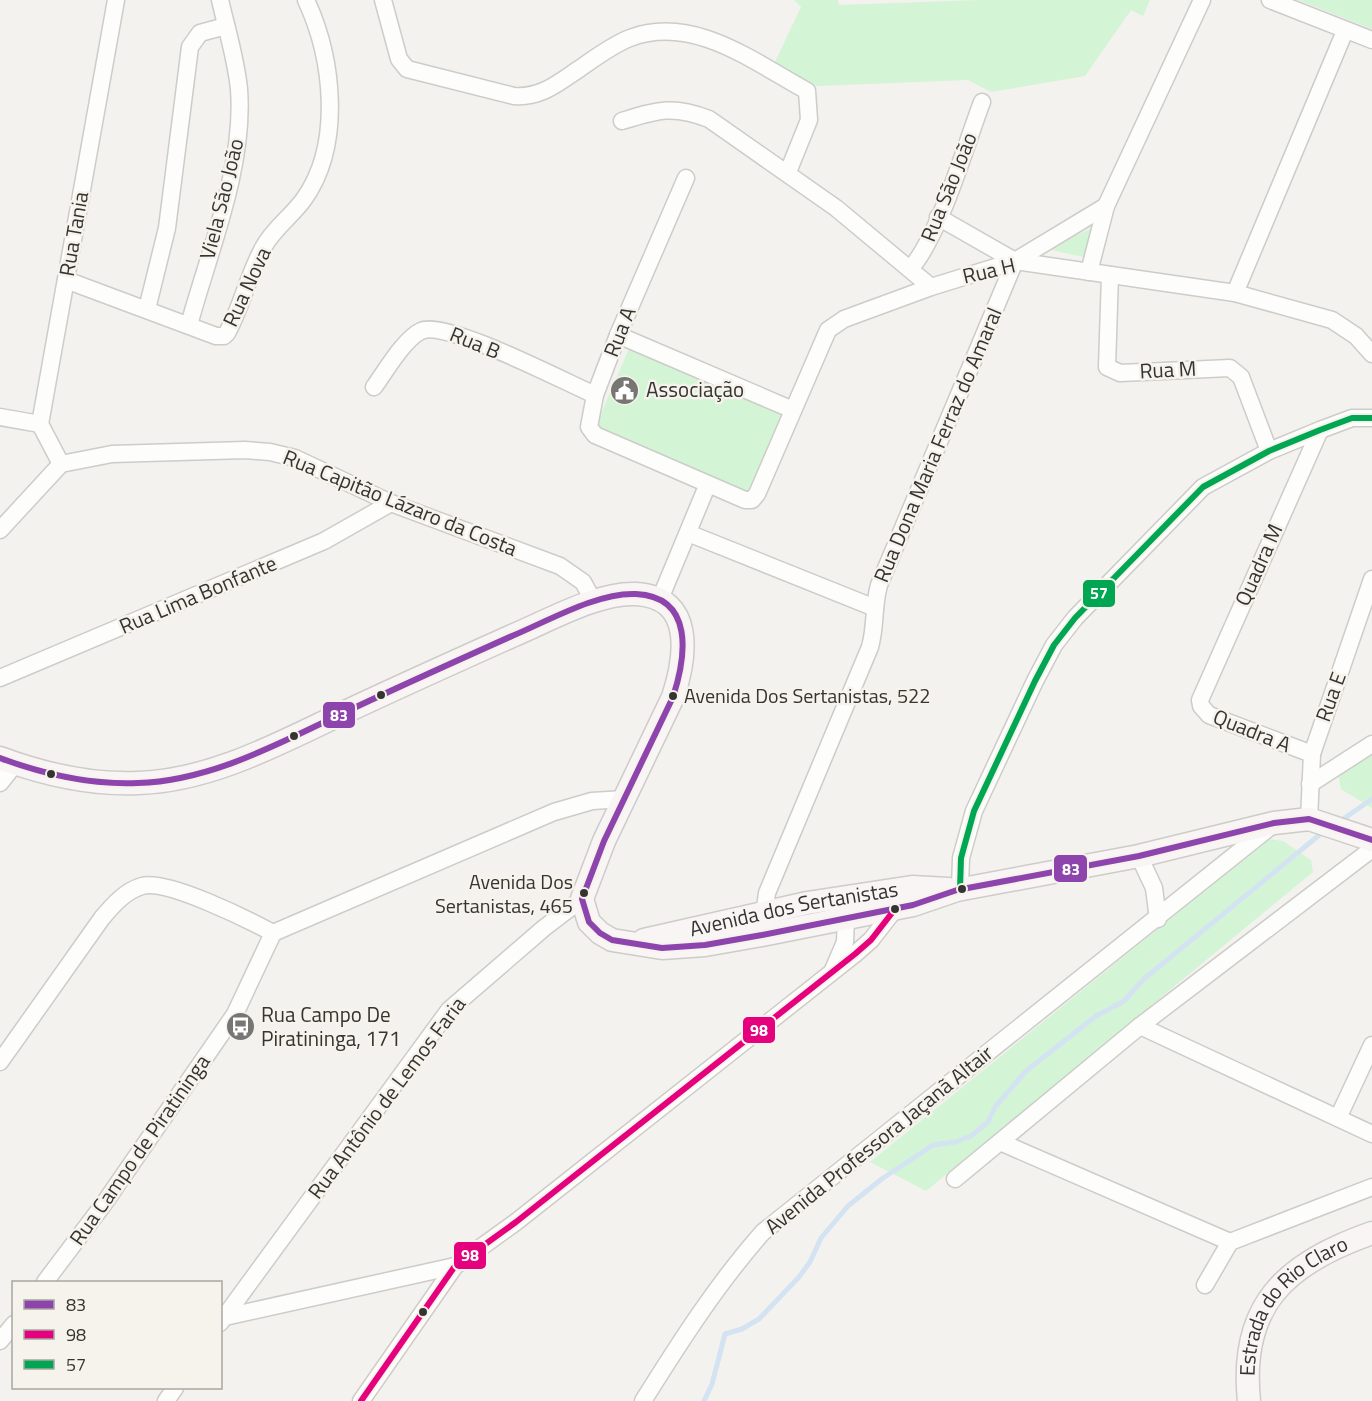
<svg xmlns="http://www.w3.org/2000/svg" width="1372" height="1401" font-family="'Titillium Web',sans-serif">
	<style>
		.green { fill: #d3f4d5 }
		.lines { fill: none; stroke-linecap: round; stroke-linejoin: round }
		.stream { stroke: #d4e3f2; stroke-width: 5 }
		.minor-casing { stroke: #cdccc9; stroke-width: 19 }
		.secondary-casing { stroke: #cdccc9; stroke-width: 25 }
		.minor { stroke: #fdfdfc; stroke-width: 16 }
		.secondary { stroke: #f8f5f4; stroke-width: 22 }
		.bus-1-casing { stroke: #f5f3ec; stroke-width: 10 }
		.bus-2-casing { stroke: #f5f3ec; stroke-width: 10 }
		.bus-3-casing { stroke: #f5f3ec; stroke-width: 10 }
		.bus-1 { stroke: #8e44ad; stroke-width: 6 }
		.bus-2 { stroke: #e5007d; stroke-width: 6 }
		.bus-3 { stroke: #00a651; stroke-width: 6 }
		.bus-dot { fill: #353431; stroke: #f5f3ec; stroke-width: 2 }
		.labels { text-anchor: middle; stroke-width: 5; stroke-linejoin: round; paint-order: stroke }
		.bus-label { font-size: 20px; fill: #353431; stroke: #f5f3ec; text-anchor: start }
		.street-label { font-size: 21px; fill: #353431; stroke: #f5f3ec }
		.poi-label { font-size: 21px; fill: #353431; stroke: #f5f3ec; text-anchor: start }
		.line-badge { stroke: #f5f3ec; stroke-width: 2 }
		.badge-label { font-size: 16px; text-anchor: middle; font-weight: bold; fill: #fff }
	</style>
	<rect width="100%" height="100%" fill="#f3f2ee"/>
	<g class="green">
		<polygon points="794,0 838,0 839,5 979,0 1150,0 1143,16 1131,10 1085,76 991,92 968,80 817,86 804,82 774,64 801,7"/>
		<polygon points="1298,0 1372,0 1372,29"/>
		<polygon points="1098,225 1088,258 1047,249"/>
		<polygon points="630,346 783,414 746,497 594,430"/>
		<polygon points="1372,750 1372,808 1341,789 1338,772"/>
		<polygon points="1269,839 1283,841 1311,860 1313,872 926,1191 870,1162"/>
	</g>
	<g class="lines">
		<g class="stream">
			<polyline points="1339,822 1372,799"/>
			<polyline points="704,1401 712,1384 725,1334 742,1329 759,1319 799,1277 810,1262 821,1238 848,1206 883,1178 933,1145 955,1142 971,1136 988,1122 995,1107 1026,1071 1096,1016 1124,1001 1144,979 1323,832"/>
		</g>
		<defs>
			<g id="minor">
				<path d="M383,0L399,59L407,69L514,96C541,98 558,83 579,69C595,58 612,45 630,38C693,14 754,62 807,91L809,120L788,172"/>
				<polyline points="1270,0 1372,40"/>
				<path d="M622,121C658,110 673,105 709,119L836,208L931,287"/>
				<polyline points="686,178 618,335 595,395 589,427 595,435 745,500 752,500 757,494 828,330 844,319 931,287 1015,261 1235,293 1332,320 1356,336 1372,354"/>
				<polyline points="938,217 1015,261"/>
				<polyline points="1015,261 1106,206"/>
				<path d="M911,268C940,234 965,147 982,102"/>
				<polyline points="1089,272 1106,206 1202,0"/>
				<polyline points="1110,275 1107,367 1120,373 1230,368 1241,377 1269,451"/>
				<path d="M66,280L216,336H224L227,333C242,306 248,275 263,248C273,229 292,216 304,199C343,144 333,58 306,0"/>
				<polyline points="1235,293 1345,31"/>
				<polyline points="147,309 167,228 190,47 200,33 226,26"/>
				<path d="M189,325C209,251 245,167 239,89C236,59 227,30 220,0"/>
				<polyline points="618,335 793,410"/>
				<path d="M374,387C385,372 404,339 421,331C445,319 565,382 595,395"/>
				<polyline points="0,417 40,424"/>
				<polyline points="61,464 40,424 116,0"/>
				<polyline points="0,530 61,464 112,454 245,450 270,452 295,458 391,503 560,566 583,582 594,602"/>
				<polyline points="688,533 875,608"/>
				<polyline points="660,599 707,486"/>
				<polyline points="0,678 324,541 391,503"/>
				<polyline points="1312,754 1209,715 1201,706 1200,700 1320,430"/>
				<polyline points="0,783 15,764"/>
				<polyline points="1310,784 1372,744"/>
				<polyline points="1309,819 1312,754 1372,579"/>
				<polyline points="1139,856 1154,888 1158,919"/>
				<polyline points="960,889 961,858 974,811 1035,681 1054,645 1075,618 1203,487 1269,451 1320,430 1352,418 1372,418"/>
				<path d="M763,922L767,893L870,647C876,626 873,606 879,585L1015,261"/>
				<polyline points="833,970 845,942 846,917"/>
				<polyline points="1140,1026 1372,1134"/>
				<path d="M0,1062L102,918C113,905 125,891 142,886C167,879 249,920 273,933"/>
				<polyline points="1338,1118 1372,1045"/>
				<polyline points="1000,1142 1230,1242"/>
				<polyline points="955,1179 1140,1026 1372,849"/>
				<polyline points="45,1282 103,1205 235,1014 273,933 554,812 592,801 624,799"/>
				<polyline points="1205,1285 1230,1242 1372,1187"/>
				<polyline points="225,1317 455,1266"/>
				<polyline points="220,1323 449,1010 544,928 582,899"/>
				<polyline points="0,1341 14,1324"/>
				<polyline points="166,1401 175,1388"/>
				<polyline points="361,1401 455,1266 516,1222 855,954 871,940 895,909"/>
				<path d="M643,1401C680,1342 717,1284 763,1232L1270,827"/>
			</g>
			<g id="secondary">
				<path d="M0,758C43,774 91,785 138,783C209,781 276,745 339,715C396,688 454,662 512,636C548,621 598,592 636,594C695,597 686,657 673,697L604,841L582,899L589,922L600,933L612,940L662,948L705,945L762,935L913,905L957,890L1139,856L1274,823L1309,819L1372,840"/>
				<path id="s1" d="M644,940L807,903L912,887L948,889"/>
				<path id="s2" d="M1249,1401C1239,1305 1286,1263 1372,1233"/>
			</g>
		</defs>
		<use href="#minor" class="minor-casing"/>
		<use href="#secondary" class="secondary-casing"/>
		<use href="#minor" class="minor"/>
		<use href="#secondary" class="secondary"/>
		<defs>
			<path id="bus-1" d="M0,758C43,774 91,785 138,783C209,781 276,745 339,715C396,688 454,662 512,636C548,621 598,592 636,594C695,597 686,657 673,697L604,841L582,899L589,922L600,933L612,940L662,948L705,945L762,935L913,905L957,890L1139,856L1274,823L1309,819L1372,840"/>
			<polyline id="bus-2" points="361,1401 455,1266 516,1222 855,954 871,940 895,909"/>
			<polyline id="bus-3" points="960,889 961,858 974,811 1035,681 1054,645 1075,618 1203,487 1269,451 1320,430 1352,418 1372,418"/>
		</defs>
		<use href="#bus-1" class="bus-1-casing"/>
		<use href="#bus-2" class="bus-2-casing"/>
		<use href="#bus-3" class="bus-3-casing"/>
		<use href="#bus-1" class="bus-1"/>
		<use href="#bus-2" class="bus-2"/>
		<use href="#bus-3" class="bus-3"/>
	</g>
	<defs>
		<symbol id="civic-disc" viewBox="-11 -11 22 22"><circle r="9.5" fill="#787673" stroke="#f5f3ec"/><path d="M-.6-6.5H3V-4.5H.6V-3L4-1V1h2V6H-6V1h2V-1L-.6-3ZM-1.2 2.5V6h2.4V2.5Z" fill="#fff"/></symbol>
		<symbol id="bus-disc" viewBox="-11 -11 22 22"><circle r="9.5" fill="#787673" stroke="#f5f3ec"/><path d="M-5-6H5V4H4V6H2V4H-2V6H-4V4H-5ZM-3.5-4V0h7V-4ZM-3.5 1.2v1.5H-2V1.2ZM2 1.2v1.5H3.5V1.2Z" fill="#fff"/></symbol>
	</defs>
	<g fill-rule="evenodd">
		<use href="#civic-disc" x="608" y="374" width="33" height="33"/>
		<use href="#bus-disc" x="224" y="1010" width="33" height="33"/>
	</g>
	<g class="bus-dot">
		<circle cx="381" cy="695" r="5"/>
		<circle cx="673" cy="696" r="5"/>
		<circle cx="294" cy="736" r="5"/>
		<circle cx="51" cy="774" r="5"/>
		<circle cx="962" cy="889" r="5"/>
		<circle cx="584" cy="893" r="5"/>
		<circle cx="895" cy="909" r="5"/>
		<circle cx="423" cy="1312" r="5"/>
	</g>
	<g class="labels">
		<g class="bus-label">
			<text x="684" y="703">Avenida Dos Sertanistas, 522</text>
			<text x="573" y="889" text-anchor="end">Avenida Dos<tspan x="573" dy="24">Sertanistas, 465</tspan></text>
		</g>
		<g class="street-label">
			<text transform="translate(949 187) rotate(-68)" y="7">Rua São João</text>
			<text transform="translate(222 199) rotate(-76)" y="7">Viela São João</text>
			<text transform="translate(74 234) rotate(-80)" y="7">Rua Tania</text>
			<text transform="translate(989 271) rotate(-13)" y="7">Rua H</text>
			<text transform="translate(247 287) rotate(-65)" y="7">Rua Nova</text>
			<text transform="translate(620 332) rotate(-68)" y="7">Rua A</text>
			<text transform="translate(475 343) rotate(22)" y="7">Rua B</text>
			<text transform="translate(1168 370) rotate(-3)" y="7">Rua M</text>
			<text transform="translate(938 445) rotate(-67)" y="7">Rua Dona Maria Ferraz do Amaral</text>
			<text transform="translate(400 503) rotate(22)" y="7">Rua Capitão Lázaro da Costa</text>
			<text transform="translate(1259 565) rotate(-66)" y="7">Quadra M</text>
			<text transform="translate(198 595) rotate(-23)" y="7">Rua Lima Bonfante</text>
			<text transform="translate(1331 697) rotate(-70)" y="7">Rua E</text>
			<text transform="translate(1252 731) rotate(22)" y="7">Quadra A</text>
			<text dy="7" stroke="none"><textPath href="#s1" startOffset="153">Avenida dos Sertanistas</textPath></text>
			<text transform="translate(387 1098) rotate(-53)" y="7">Rua Antônio de Lemos Faria</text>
			<text transform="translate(879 1140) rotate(-39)" y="7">Avenida Professora Jaçanã Altair</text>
			<text transform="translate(140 1150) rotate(-55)" y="7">Rua Campo de Piratininga</text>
			<text dy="7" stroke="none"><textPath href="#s2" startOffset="114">Estrada do Rio Claro</textPath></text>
		</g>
		<g class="poi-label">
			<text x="646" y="397">Associação</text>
			<text x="261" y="1022">Rua Campo De<tspan x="261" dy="24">Piratininga, 171</tspan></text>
		</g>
	</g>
	<g class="line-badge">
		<rect x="1082" y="579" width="34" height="29" rx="6" fill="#00a651"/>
		<rect x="322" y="701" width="34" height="28" rx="6" fill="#8e44ad"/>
		<rect x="1053" y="854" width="35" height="29" rx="6" fill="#8e44ad"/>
		<rect x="742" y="1016" width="34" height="28" rx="6" fill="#e5007d"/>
		<rect x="453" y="1241" width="34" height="29" rx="6" fill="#e5007d"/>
	</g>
	<g class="badge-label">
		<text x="1099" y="599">57</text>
		<text x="339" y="721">83</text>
		<text x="1071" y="875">83</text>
		<text x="759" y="1036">98</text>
		<text x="470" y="1261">98</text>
	</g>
	<rect x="12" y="1281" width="210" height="108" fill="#f5f3ec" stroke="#a8a7a1" stroke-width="1.5"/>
	<rect x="24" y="1300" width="30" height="9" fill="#8e44ad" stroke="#a8a7a1" stroke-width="1.5"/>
	<text x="66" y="1311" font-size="18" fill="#353431">83</text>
	<rect x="24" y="1330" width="30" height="9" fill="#e5007d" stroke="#a8a7a1" stroke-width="1.5"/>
	<text x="66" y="1341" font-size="18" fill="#353431">98</text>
	<rect x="24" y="1360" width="30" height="9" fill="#00a651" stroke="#a8a7a1" stroke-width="1.5"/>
	<text x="66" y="1371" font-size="18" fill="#353431">57</text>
</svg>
